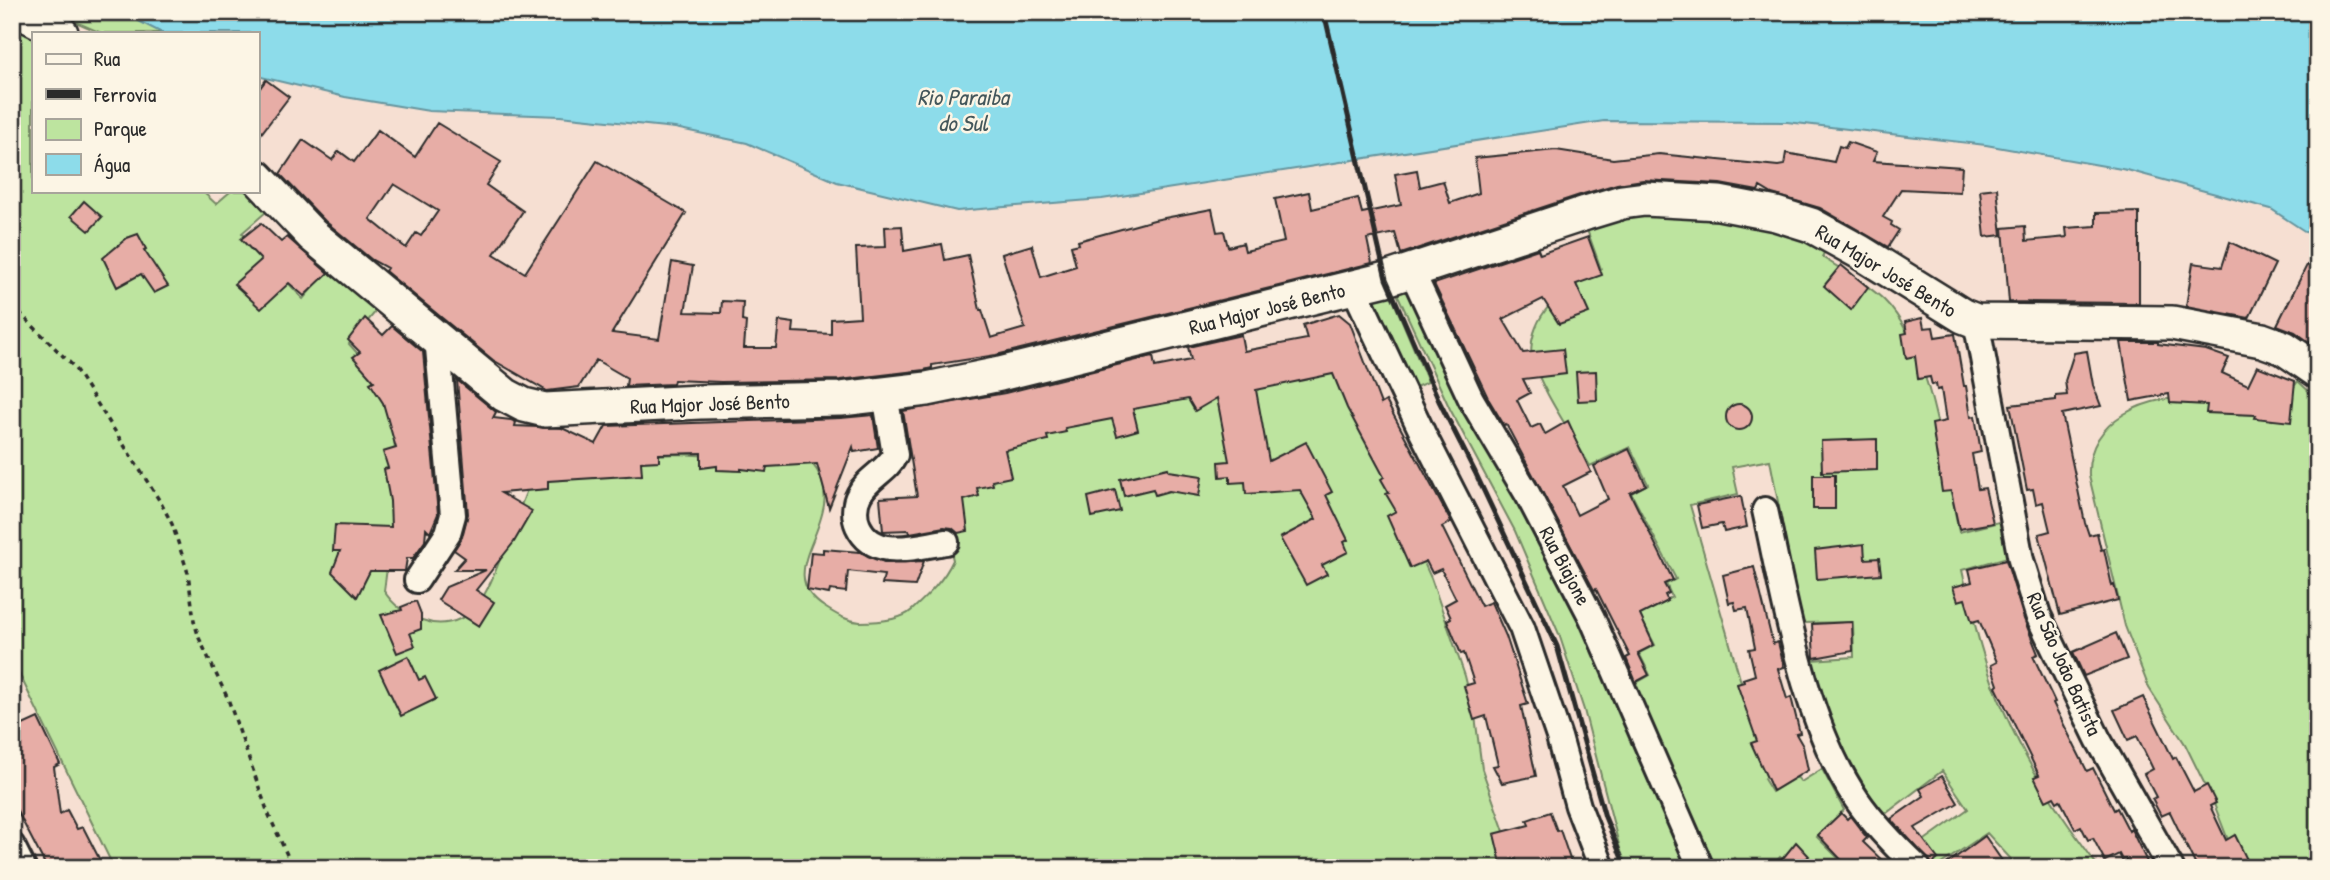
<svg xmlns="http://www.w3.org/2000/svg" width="2330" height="880" font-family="'Patrick Hand',sans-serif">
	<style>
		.green { fill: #bde49f; stroke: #748865; stroke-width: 2 }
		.water { fill: #8ddcea; stroke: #66959e; stroke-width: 2 }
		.building { fill: #e7ada6; stroke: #2b2b2b; stroke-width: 2; fill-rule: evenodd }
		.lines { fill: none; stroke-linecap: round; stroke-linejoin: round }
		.street-casing { stroke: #2b2b2b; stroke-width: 30 }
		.secondary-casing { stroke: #2b2b2b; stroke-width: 38 }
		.path { stroke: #2b2b2b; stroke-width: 3.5; stroke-dasharray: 5 5; stroke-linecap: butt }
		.street { stroke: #fcf5e5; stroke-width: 24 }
		.secondary { stroke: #fcf5e5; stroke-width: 33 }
		.rail { stroke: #2b2b2b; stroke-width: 5 }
		.labels { text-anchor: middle; stroke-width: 5; stroke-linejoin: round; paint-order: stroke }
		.street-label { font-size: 21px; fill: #2b2b2b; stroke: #fcf5e5 }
		.water-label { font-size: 23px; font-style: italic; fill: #44575b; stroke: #fcf5e5 }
	</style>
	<rect width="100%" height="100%" fill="#f6dfd2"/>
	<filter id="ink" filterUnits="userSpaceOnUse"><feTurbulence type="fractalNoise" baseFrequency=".0143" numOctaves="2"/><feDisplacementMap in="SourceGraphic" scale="14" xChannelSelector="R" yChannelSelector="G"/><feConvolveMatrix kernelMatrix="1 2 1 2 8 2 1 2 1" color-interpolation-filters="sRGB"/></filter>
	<g filter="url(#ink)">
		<g class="green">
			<polygon points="53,12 159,12 213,33 101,33"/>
			<path d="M12,13L33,33V191H202L216,204L231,191H247L266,212L242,233L303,299L331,266L381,305L349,344L375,373L394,438L396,461L393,522L384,591C393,605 407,615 422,620C440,627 459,623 473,610C489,593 496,568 505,547C516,518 527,489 539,460L679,454L811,462C858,517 763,569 826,608C837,615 847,621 860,622C876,622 900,621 912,610C928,595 944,580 953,560L930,462C1063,426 1198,394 1330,355L1431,578L1465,676L1475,716L1482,769L1517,868H114L12,659Z"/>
			<path d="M1691,208L1828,245L1822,257C1842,270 1867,283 1884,300C1932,347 1945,467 1959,532L2003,521L2011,556L1962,570C1973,618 1984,668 2005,713C2019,745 2040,783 2059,811C2072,831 2086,849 2099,868H2019L1987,833L1938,866L1915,847L1968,809L1942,771L1884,815C1850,768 1825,716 1811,660L1854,657L1853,622L1801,623L1770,460L1732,467L1738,494L1690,505L1768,776L1764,779L1772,792L1797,777L1801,782L1822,769L1844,810L1817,837L1845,865L1843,868H1792L1780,857L1771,868H1744L1734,858L1725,868H1709L1633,685L1650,675L1639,653L1655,645L1639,614L1672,597L1666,584L1676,579L1631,493L1648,484L1630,447L1590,466C1574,437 1539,387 1532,357C1529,342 1536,323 1545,311C1558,293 1582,281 1601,269L1585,224Z"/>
			<polygon points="1386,283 1428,382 1408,390 1366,290"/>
			<polygon points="1406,284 1551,550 1669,827 1690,868 1625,868 1584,710 1559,634 1515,531 1450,409 1395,289"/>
			<path d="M2298,381L2318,400V868H2239L2212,799L2185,744L2149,688L2125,626L2089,476C2086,419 2150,393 2199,398C2221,400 2250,413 2272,420Z"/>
		</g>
		<polygon class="water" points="121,12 2318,12 2318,240 2271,209 2127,170 1986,145 1787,122 1604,121 1102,199 957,211 837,182 747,143 675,128 560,116 429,111 345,97 257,76 257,33 162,33"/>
		<g class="building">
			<polygon points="266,80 289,97 257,139 257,92"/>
			<path d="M437,123L501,162L486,185L523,211L494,254L525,273L597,161L686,213L612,333L659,339L672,262L693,266L685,312L721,313L722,301L743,302L742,321L746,322L744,348H776L779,321L794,323L793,332L831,334V319L860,317L856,248L886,247L885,227L902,226L904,251L942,244L945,260L968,255L980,310H982L991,338L1025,328L1002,254L1032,245L1041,277L1076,266L1071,246L1079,244L1078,241L1154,220L1212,209L1217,232L1224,231L1228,247L1243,243L1245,251L1284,242L1275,199L1309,192L1312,209L1358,198L1362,213L1401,205L1395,174L1417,170L1420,187L1443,181L1450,203L1479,193L1475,158L1556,150L1613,159L1659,154L1778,166L1784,165L1786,153L1834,162L1839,146L1845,148L1848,142L1877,152L1873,161L1962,167L1960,192L1901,189L1883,217L1892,222L1891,225L1899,230L1888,247L1820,208L1772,194L1760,187L1758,191L1720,184L1643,180L1617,184L1580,195L1401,254L1395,233L1367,239L1372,263L996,355L932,365V368L924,370L840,380L721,382L674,380L673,384L626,386L627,378L596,360L579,387L547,391L493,360L385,271L387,268L372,260L325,221L280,174L303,140L332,160L339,151L354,162L378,130L415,157ZM394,184L438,211L421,236L416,233L406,248L370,219Z"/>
			<polygon points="1997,188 2002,235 1985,237 1980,190"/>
			<polygon points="84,201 102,217 89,231 71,216"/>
			<polygon points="2139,212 2139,303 2009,302 2003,228 2025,226 2026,241 2067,237 2066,228 2096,226 2096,213"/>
			<polygon points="261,223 281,242 287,237 328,273 304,296 289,283 261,309 234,284 261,260 241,239"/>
			<polygon points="138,234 146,249 144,250 168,286 154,293 141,274 117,287 103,258 127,238"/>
			<polygon points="1588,237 1602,275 1576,284 1589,313 1559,324 1543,299 1503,319 1523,353 1563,349 1566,374 1523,379 1530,393 1517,400 1531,428 1540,424 1545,434 1568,421 1575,436 1574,437 1591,472 1563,486 1577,515 1608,499 1594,466 1629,449 1646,485 1630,493 1673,580 1664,584 1669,593 1665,595 1668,601 1640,615 1654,645 1638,653 1649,675 1636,682 1626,658 1630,656 1596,589 1594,590 1506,424 1504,425 1489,400 1434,284 1538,249 1540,254"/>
			<polygon points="2230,242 2275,264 2249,318 2186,306 2193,263 2222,267"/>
			<polygon points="1841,265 1868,287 1851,310 1824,286"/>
			<polygon points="2307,265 2318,271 2318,348 2295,332 2277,325"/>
			<polygon points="1339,314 1350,323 1381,404 1386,401 1451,522 1442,527 1481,606 1491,602 1506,636 1528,704 1521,706 1536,776 1502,783 1493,766 1498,765 1486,716 1474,720 1464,686 1474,683 1464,653 1461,654 1447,620 1451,618 1445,605 1456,599 1441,569 1432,573 1426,561 1410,568 1387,516 1396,511 1386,494 1389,493 1381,479 1384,477 1347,408 1333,374 1256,390 1269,461 1306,442 1332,492 1326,495 1348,540 1344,542 1348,552 1322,565 1327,574 1306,585 1280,538 1316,519 1300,490 1246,494 1245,482 1230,483 1230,476 1220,477 1219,462 1229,461 1217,398 1195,411 1188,399 1133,409 1138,430 1117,436 1112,419 1065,428 1066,432 1047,436 1048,440 1005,450 1011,477 992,481 993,485 977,488 979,496 964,500 968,531 958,533 952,528 944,527 910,533 909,530 883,531 880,498 917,496 903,411 1005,393 1153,356 1155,367 1191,360 1188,347 1241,335 1244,351 1307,339 1303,325"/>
			<polygon points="365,318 383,335 392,326 423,352 438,514 430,533 426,529 425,541 413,558 407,558 405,571 370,571 357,597 332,572 340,551 333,551 335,525 391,527 390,501 384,469 388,468 383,452 396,448 383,403 370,383 374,381 353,357 360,352 348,340"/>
			<polygon points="1922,318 1924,328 1933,327 1935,337 1955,334 1964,386 1966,386 1971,417 1975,416 1981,452 1972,454 1978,489 1985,488 1993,523 1959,529 1951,491 1942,492 1932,424 1946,421 1941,389 1937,390 1936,384 1932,385 1930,377 1918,379 1915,356 1906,358 1902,334 1907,333 1905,322"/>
			<polygon points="2121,342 2158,342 2158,344 2206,350 2229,358 2222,373 2248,385 2257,366 2295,381 2291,422 2255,418 2256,415 2206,413 2207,405 2170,403 2169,394 2131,401"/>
			<polygon points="2087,351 2093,385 2101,406 2062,414 2085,523 2089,535 2097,533 2101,550 2104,549 2112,586 2114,585 2118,600 2060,615 2039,534 2050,531 2043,502 2036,504 2033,489 2027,490 2010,405 2056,400 2056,396 2067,395 2065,381 2074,353"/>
			<polygon points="1596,371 1597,400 1578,401 1576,372"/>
			<polygon points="457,380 496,412 493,418 511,420 516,422 515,426 562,428 596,444 606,426 841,418 873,415 878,448 854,452 853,447 829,508 817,464 767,467 766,472 741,469 741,471 717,470 717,466 701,468 701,453 659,454 659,461 641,462 642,475 548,481 548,489 501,493 532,511 514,542 476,590 494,602 479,626 438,600 446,587 486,570 454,570 465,558 454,550 462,537 468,514"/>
			<circle cx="1739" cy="417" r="13"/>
			<polygon points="1877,439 1877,470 1822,472 1821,441"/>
			<polygon points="1168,468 1169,471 1202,476 1199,496 1169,491 1155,495 1153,489 1124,496 1120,479"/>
			<rect x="1813" y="475" width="22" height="34"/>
			<polygon points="1115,490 1120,511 1092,517 1088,497"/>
			<polygon points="1741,496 1747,527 1724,532 1722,524 1702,528 1697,505"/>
			<polygon points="1864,544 1865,559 1879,558 1881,574 1817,579 1815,550"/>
			<polygon points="823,549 860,552 884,562 924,561 915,586 882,584 884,575 848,571 846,592 830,590 829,594 807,590 811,552 823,553"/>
			<polygon points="2006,560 2024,619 2038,654 2033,656 2055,702 2053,703 2087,771 2093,768 2114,810 2117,808 2129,831 2131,829 2150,868 2131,868 2126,859 2122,860 2119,854 2105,861 2093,838 2088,840 2081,826 2075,829 2060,800 2057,802 2054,797 2046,801 2034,777 2039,775 1996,687 1998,685 1991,665 1997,662 1979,620 1972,622 1965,599 1958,601 1953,587 1972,582 1969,569"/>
			<polygon points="1754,567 1773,644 1778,642 1784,667 1778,669 1787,699 1791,697 1800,733 1796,734 1803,746 1808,770 1773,791 1751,743 1757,741 1737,684 1744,682 1743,679 1755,675 1749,649 1755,648 1747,608 1736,610 1734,602 1729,603 1723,575"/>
			<polygon points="416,601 421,614 421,629 410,633 415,646 397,653 381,615 402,610 401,607"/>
			<polygon points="1852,622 1853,651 1814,658 1812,624"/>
			<polygon points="2116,633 2127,659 2084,676 2073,652"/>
			<polygon points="408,656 419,680 425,677 436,699 401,716 379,670"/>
			<polygon points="2143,697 2173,759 2176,757 2194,792 2207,785 2216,803 2210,806 2226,840 2235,835 2251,868 2197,868 2170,812 2161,816 2152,799 2156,797 2144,774 2153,769 2137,736 2128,740 2114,710"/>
			<polygon points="38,718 60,764 54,767 60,814 67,810 77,829 83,827 104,868 47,868 12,801 12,730"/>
			<polygon points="1942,776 1958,803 1915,828 1938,859 1932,864 1891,819 1924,796 1920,789"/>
			<polygon points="1550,812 1557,831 1560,830 1573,868 1519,868 1516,859 1501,863 1494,834 1529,825 1527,820"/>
			<polygon points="1841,813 1847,819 1850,816 1867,838 1863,842 1890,868 1849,868 1818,835"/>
			<polygon points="1985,836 2007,868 1941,868"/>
			<polygon points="1796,842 1809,856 1797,868 1775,868"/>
		</g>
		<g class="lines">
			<defs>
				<g id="street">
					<polyline points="1412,272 1471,399 1528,495 1592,618 1701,868"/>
					<polyline points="1354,288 1423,434 1522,628 1559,737 1578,806 1602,868"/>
					<polyline points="1976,321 2021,560 2038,615 2098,739 2171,868"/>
					<path d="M885,394L895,455C887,471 867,478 859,495C854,504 854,517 858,526C874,561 917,546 946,542"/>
					<path d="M1765,510C1785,601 1804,723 1857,800C1874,825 1896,847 1918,868"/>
					<polyline points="417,580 448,533 453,515 437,337"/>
					<polyline points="12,846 23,868"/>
				</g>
				<g id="secondary">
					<polyline points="21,12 61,33"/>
					<polyline points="257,177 312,235 505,395 524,405 545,410 700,402 841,399 927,389 1000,374 1386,279 1586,213 1622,202 1645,199 1719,203 1776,214 1811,225 1860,252 1963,316 1976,321 2172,323 2262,340 2284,348 2318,371"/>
				</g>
			</defs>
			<use href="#street" class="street-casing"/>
			<use href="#secondary" class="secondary-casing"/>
			<polyline class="path" points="12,305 74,367 161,503 172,524 188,573 194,621 199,638 228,699 268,813 293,868"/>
			<use href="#street" class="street"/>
			<use href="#secondary" class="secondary"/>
			<polyline class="rail" points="1324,12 1386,279 1439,401 1475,472 1557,646 1605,817 1626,868"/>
		</g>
	</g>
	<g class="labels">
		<g class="street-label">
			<text transform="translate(1886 271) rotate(31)" y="7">Rua Major José Bento</text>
			<text transform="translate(1267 309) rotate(-14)" y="7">Rua Major José Bento</text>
			<text transform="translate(710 404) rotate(-2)" y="7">Rua Major José Bento</text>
			<text transform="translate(1565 566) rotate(62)" y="7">Rua Biajone</text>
			<text transform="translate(2064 664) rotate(66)" y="7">Rua São João Batista</text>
		</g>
		<g class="water-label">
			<text x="963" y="105">Rio Paraiba<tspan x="963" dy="26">do Sul</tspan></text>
		</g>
	</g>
	<rect width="2330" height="880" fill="none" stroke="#fcf5e5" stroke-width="42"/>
	<rect x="21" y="21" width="2288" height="838" fill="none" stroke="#2b2b2b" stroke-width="2.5" filter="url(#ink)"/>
	<rect x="32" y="32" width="228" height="161" fill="#fcf5e5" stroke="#a8a49b" stroke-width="2"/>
	<rect x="46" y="54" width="35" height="10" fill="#fcf5e5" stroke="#a8a49b" stroke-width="2"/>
	<text x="94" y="66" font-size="21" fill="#2b2b2b">Rua</text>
	<rect x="46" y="89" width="35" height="10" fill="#2b2b2b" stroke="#a8a49b" stroke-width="2"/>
	<text x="94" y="102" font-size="21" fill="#2b2b2b">Ferrovia</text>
	<rect x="46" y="119" width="35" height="21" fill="#bde49f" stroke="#a8a49b" stroke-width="2"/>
	<text x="94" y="136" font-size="21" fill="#2b2b2b">Parque</text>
	<rect x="46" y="154" width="35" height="21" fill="#8ddcea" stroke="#a8a49b" stroke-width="2"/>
	<text x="94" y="172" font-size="21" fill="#2b2b2b">Água</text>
</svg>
